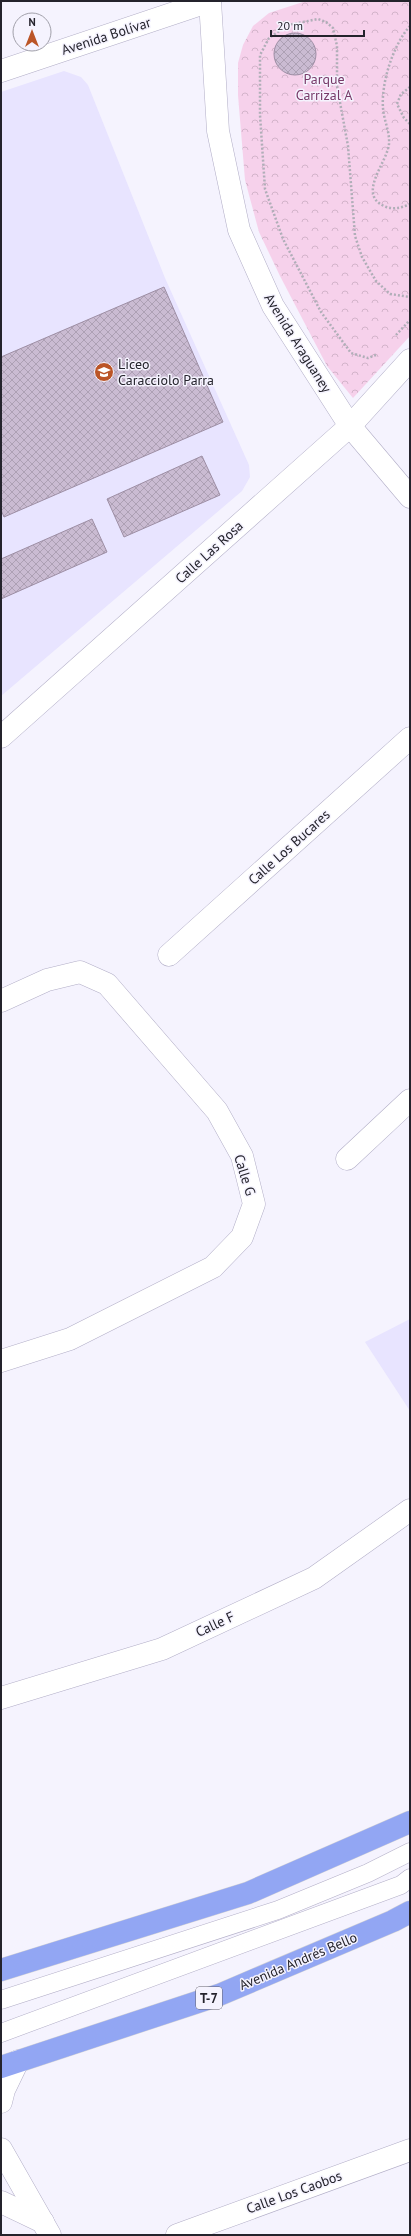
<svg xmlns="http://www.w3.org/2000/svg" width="411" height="2236" font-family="'PT Sans',sans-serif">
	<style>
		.built { fill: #e8e4ff }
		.park { fill: url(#park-crowns) }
		.building { fill: url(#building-cross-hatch); stroke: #9d8ea4 }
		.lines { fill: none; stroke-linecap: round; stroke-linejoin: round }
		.service-casing { stroke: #b2aec7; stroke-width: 19 }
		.minor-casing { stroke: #b2aec7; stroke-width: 23 }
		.trunk-casing { stroke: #d3d3d5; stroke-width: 23 }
		.path { stroke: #b0aeb8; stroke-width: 2.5; stroke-dasharray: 2 2; stroke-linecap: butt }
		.service { stroke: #fff; stroke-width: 18 }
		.minor { stroke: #fff; stroke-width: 22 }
		.trunk { stroke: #92a6f3; stroke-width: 22 }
		.labels { text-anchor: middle; stroke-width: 3; stroke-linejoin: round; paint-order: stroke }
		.shield { fill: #f5f3fe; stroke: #63616b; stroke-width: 1 }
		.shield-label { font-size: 13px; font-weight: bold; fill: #24232c }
		.street-label { font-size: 14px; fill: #24232c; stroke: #f5f3fe }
		.park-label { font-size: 14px; fill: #773968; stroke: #f5f3fe }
		.poi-label { font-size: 14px; fill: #24232c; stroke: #f5f3fe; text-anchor: start }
	</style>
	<defs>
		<pattern id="park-crowns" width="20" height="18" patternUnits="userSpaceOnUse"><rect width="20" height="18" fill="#f6d1eb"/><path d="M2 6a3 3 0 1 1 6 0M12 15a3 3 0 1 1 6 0" fill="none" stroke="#d3b3ca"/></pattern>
		<pattern id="building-cross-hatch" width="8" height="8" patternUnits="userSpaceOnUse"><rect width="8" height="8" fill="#cabbd2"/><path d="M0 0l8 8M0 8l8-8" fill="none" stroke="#ada0b4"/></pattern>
	</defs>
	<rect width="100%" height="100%" fill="#f5f3fe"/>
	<g class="built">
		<polygon points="64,71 81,77 88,85 165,278 249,465 250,477 242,491 1,696 1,92"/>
		<polygon points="410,1319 410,1411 365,1342"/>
	</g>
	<polygon class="park" points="306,1 410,1 410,336 353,398 327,366 280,276 259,232 245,180 238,95 238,63 243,45 253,26 269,13"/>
	<g class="building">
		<circle cx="295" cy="54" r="21"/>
		<polygon points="164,287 223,422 4,517 1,510 1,357"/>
		<polygon points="202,456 220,495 124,537 107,499"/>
		<polygon points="92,519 107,552 1,599 1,559"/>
	</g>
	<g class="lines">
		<defs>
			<g id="service">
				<polyline points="1,2000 278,1910 368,1873 410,1852"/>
				<polyline points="1,2033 401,1885 410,1878"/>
			</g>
			<g id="minor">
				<polyline points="210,1 218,131 239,230 273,306 350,426 410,497"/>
				<polyline points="1,71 210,1"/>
				<polyline points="1,737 350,426 410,360"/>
				<polyline points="169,955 410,738"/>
				<polyline points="1,1001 47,980 80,972 107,984 217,1111 242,1156 254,1204 242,1237 213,1267 70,1339 1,1361"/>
				<polyline points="347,1159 410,1100"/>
				<polyline points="1,1698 162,1649 314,1578 410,1510"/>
				<polyline points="1,2102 4,2090 18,2061"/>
				<polyline points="1,2149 50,2235"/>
				<polyline points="1,2202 43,2222"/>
				<polyline points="177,2235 410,2150"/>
			</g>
			<g id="trunk">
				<polyline points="1,1970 248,1893 410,1822"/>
				<polyline points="1,2067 219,1995 393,1921 410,1912"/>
			</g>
		</defs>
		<use href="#service" class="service-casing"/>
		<use href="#minor" class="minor-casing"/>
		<use href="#trunk" class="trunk-casing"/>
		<g class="path">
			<path d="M410,26C393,45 381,83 383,108C384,121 390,132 389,144C387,163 357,194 384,206C392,210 402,208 410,204"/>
			<polyline points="410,87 401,94 397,104 404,118 410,124"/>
			<polyline points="396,335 410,320"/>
			<polyline points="376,355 368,358 351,353 321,312 283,239 265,189 260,115 260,55 269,38 288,25 318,19 326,22 333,28 337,46 337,86 348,146 355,236 362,257 376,281 390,294 410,297"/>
		</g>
		<use href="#service" class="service"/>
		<use href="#minor" class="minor"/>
		<use href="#trunk" class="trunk"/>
	</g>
	<defs>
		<symbol id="school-disc" viewBox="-11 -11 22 22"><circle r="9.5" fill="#bb5527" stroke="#f5f3fe"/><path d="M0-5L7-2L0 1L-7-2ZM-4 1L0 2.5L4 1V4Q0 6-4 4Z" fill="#fff"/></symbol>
	</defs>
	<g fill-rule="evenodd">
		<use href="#school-disc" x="93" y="361" width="22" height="22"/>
	</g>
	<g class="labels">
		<rect class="shield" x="196" y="1987" width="26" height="22" rx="3"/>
		<g class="shield-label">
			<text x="209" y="2003">T-7</text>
		</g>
		<g class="street-label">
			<text transform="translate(106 36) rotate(-18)" y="5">Avenida Bolívar</text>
			<text transform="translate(298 343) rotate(58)" y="5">Avenida Araguaney</text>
			<text transform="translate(209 552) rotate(-42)" y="5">Calle Las Rosa</text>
			<text transform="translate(289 847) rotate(-42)" y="5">Calle Los Bucares</text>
			<text transform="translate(245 1175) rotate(73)" y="5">Calle G</text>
			<text transform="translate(215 1624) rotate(-25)" y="5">Calle F</text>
			<text transform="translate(298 1961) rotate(-23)" y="5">Avenida Andrés Bello</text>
			<text transform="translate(294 2192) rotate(-20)" y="5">Calle Los Caobos</text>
		</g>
		<g class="park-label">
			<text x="324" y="84">Parque<tspan x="324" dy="16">Carrizal A</tspan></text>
		</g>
		<g class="poi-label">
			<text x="118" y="369">Liceo<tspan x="118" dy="16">Caracciolo Parra</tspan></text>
		</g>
	</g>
	<rect width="411" height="2236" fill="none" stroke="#24232c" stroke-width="4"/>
	<g transform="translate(32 32)"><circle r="19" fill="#f5f3fe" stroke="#a1a0aa"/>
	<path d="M0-3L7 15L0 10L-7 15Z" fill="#bb5527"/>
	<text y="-6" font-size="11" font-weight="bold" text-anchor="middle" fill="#24232c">N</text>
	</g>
	<path d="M271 30v6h93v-6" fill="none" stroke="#24232c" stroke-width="2"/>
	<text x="277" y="30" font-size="12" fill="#24232c" stroke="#f5f3fe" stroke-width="3" paint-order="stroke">20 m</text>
</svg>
